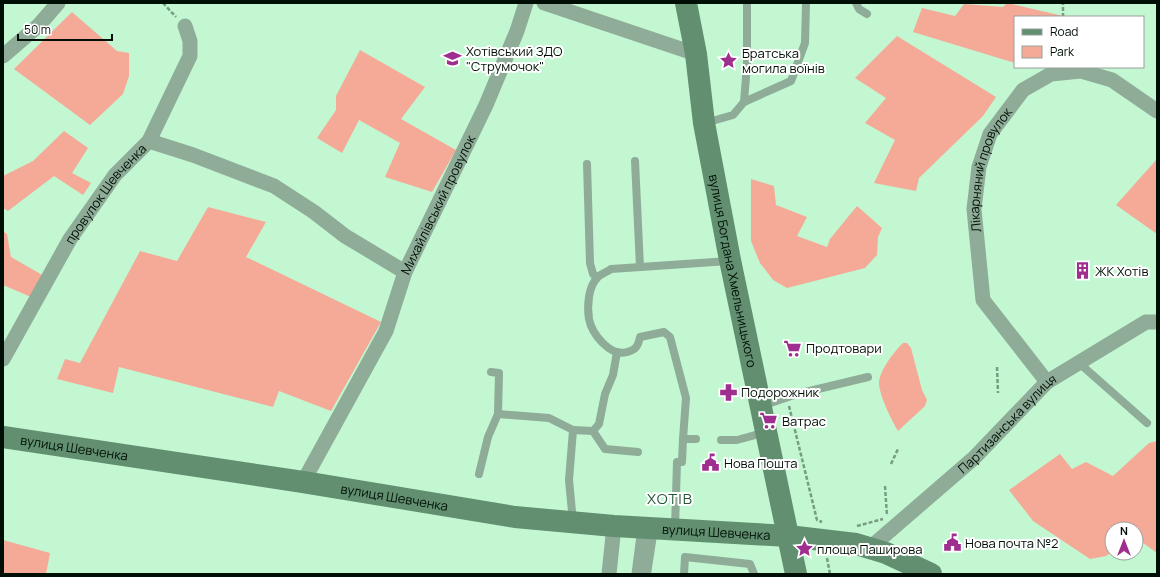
<svg xmlns="http://www.w3.org/2000/svg" width="1160" height="577" font-family="Manrope,sans-serif">
	<style>
		.green { fill: #f5aa97 }
		.lines { fill: none; stroke-linecap: round; stroke-linejoin: round }
		.path { stroke: #769c82; stroke-width: 2.5; stroke-dasharray: 4 2; stroke-linecap: butt }
		.lane { stroke: #8eac97; stroke-width: 8 }
		.street { stroke: #8eac97; stroke-width: 15 }
		.secondary { stroke: #618f70; stroke-width: 22 }
		.labels { text-anchor: middle; stroke-width: 4; stroke-linejoin: round; paint-order: stroke }
		.poi-label { font-size: 13px; fill: #000f05; stroke: #fff; text-anchor: start }
		.street-label { font-size: 13px; fill: #000f05; stroke: #fff }
		.quarter-label { font-size: 15px; letter-spacing: 1px; fill: #265638; stroke: #fff }
	</style>
	<rect width="100%" height="100%" fill="#c2f7d2"/>
	<g class="green">
		<polygon points="1007,3 1063,16 1015,17 1015,63 913,32 922,8 955,16 964,4 1003,7"/>
		<polygon points="72,12 117,51 129,53 129,76 123,94 90,125 14,69"/>
		<polygon points="897,36 996,97 983,116 919,178 916,191 874,183 895,140 865,123 886,98 855,78"/>
		<polygon points="360,50 425,87 401,119 456,150 432,192 385,177 400,143 359,120 342,153 317,138 336,110 336,96"/>
		<polygon points="64,131 88,148 72,173 91,183 83,195 54,176 8,211 3,208 3,176 33,161"/>
		<polygon points="1157,159 1157,234 1116,205"/>
		<polygon points="751,179 774,186 776,205 807,217 797,236 827,247 830,239 857,206 882,228 878,237 877,255 865,268 787,288 773,280 760,263 751,241"/>
		<polygon points="208,207 266,222 246,257 381,322 331,411 279,391 273,407 119,367 113,393 57,379 65,359 80,363 140,251 177,261"/>
		<polygon points="3,231 7,234 11,257 44,276 31,297 3,285"/>
		<path d="M903,343H907L911,348L922,390L927,400L925,406L898,431C891,419 881,399 879,385C878,372 894,352 903,343Z"/>
		<polygon points="1157,441 1157,553 1139,540 1136,541 1136,529 1112,529 1112,552 1106,556 1090,559 1033,521 1009,490 1060,454 1072,469 1086,462 1113,476 1149,443"/>
		<polygon points="3,540 50,553 46,574 3,574"/>
	</g>
	<g class="lines">
		<g class="path">
			<polyline points="163,3 176,17"/>
			<polyline points="1063,17 1063,3"/>
			<polyline points="997,367 998,393"/>
			<polyline points="789,406 817,520 822,522"/>
			<polyline points="891,464 898,449"/>
			<polyline points="885,486 887,516"/>
			<polyline points="857,526 883,519"/>
			<polyline points="827,558 830,574"/>
		</g>
		<g class="lane">
			<polyline points="856,3 859,9 867,14"/>
			<polyline points="744,102 747,64 747,3"/>
			<polyline points="705,123 733,115 744,102 791,81 805,43 806,3"/>
			<polyline points="635,161 640,267"/>
			<polyline points="587,164 590,263 593,274 597,277"/>
			<polyline points="1079,363 1147,423"/>
			<polyline points="491,372 499,373 498,414"/>
			<polyline points="762,406 797,394 868,377"/>
			<polyline points="573,430 593,431 605,449 638,452"/>
			<polyline points="593,431 599,424 605,394 613,375 617,352"/>
			<path d="M696,439H683L686,398L670,337L664,332L640,337C638,346 636,350 627,352C610,357 592,334 589,319C587,307 588,286 598,277C601,274 607,272 611,269L729,261"/>
			<polyline points="721,440 737,440 766,432"/>
			<polyline points="479,474 488,437 498,414 549,418 573,430 569,480 573,522"/>
			<polyline points="675,528 677,462 682,462 683,439"/>
			<polyline points="647,574 654,529"/>
			<polyline points="684,574 685,557 750,564 754,574"/>
		</g>
		<g class="street">
			<polyline points="544,3 696,54"/>
			<polyline points="3,56 39,25 58,3"/>
			<polyline points="149,141 193,155 274,186 314,212 345,236 405,272"/>
			<path id="s1" d="M3,359L70,239L115,175L149,141L190,56V41L185,26"/>
			<path id="s2" d="M1047,382L983,300L974,209L979,167L990,134L1023,90L1051,74L1081,71L1112,80L1157,111"/>
			<path id="s3" d="M303,482L386,331L405,272L486,105L517,31L526,3"/>
			<path id="s4" d="M871,547L974,458L1047,382L1146,322H1157"/>
			<polyline points="609,574 614,526"/>
			<polyline points="639,574 645,528"/>
		</g>
		<g class="secondary">
			<path id="s5" d="M686,3L696,54L704,123L730,260L796,574"/>
			<path id="s6" d="M3,437L303,482L515,517L614,526L788,536L856,544L886,553L931,574"/>
		</g>
	</g>
	<defs>
		<symbol id="school-bare" viewBox="-9 -9 18 18"><path d="M0-5L7-2L0 1L-7-2ZM-4 1L0 2.5L4 1V4Q0 6-4 4Z" fill="#9f2f8e" stroke="#fff" stroke-width="2.5" paint-order="stroke"/></symbol>
		<symbol id="sight-bare" viewBox="-9 -9 18 18"><path d="M0-6L1.8-2.2L6-1.7L2.9 1.2L3.7 5.4L0 3.3L-3.7 5.4L-2.9 1.2L-6-1.7L-1.8-2.2Z" fill="#9f2f8e" stroke="#fff" stroke-width="2.5" paint-order="stroke"/></symbol>
		<symbol id="building-bare" viewBox="-9 -9 18 18"><path d="M-4-6H4V6H1V3H-1V6H-4ZM-2.5-4.3h1.7v1.8h-1.7ZM.8-4.3h1.7v1.8H.8ZM-2.5-1h1.7V.8h-1.7ZM.8-1h1.7V.8H.8Z" fill="#9f2f8e" stroke="#fff" stroke-width="2.5" paint-order="stroke"/></symbol>
		<symbol id="supermarket-bare" viewBox="-9 -9 18 18"><path d="M-6-5.5h2.5l.6 2H6L4.5 2H-2.5L-4.4-4H-6ZM-1.5 3.2a1.3 1.3 0 1 0 .1 0ZM3 3.2a1.3 1.3 0 1 0 .1 0Z" fill="#9f2f8e" stroke="#fff" stroke-width="2.5" paint-order="stroke"/></symbol>
		<symbol id="pharmacy-bare" viewBox="-9 -9 18 18"><path d="M-2-6h4v4h4v4h-4v4h-4v-4h-4v-4h4Z" fill="#9f2f8e" stroke="#fff" stroke-width="2.5" paint-order="stroke"/></symbol>
		<symbol id="civic-bare" viewBox="-9 -9 18 18"><path d="M-.6-6.5H3V-4.5H.6V-3L4-1V1h2V6H-6V1h2V-1L-.6-3ZM-1.2 2.5V6h2.4V2.5Z" fill="#9f2f8e" stroke="#fff" stroke-width="2.5" paint-order="stroke"/></symbol>
	</defs>
	<g fill-rule="evenodd">
		<use href="#school-bare" x="440" y="46" width="25" height="25"/>
		<use href="#sight-bare" x="716" y="48" width="25" height="25"/>
		<use href="#building-bare" x="1070" y="258" width="25" height="25"/>
		<use href="#supermarket-bare" x="780" y="336" width="25" height="25"/>
		<use href="#pharmacy-bare" x="716" y="380" width="25" height="25"/>
		<use href="#supermarket-bare" x="756" y="408" width="25" height="25"/>
		<use href="#civic-bare" x="698" y="450" width="25" height="25"/>
		<use href="#civic-bare" x="940" y="530" width="25" height="25"/>
		<use href="#sight-bare" x="792" y="536" width="25" height="25"/>
	</g>
	<g class="labels">
		<g class="poi-label">
			<text x="466" y="56">Хотівський ЗДО<tspan x="466" dy="15">"Струмочок"</tspan></text>
			<text x="742" y="58">Братська<tspan x="742" dy="15">могила воїнів</tspan></text>
			<text x="1095" y="276">ЖК Хотів</text>
			<text x="806" y="353">Продтовари</text>
			<text x="741" y="397">Подорожник</text>
			<text x="782" y="426">Ватрас</text>
			<text x="724" y="468">Нова Пошта</text>
			<text x="965" y="548">Нова почта №2</text>
			<text x="817" y="554">площа Паширова</text>
		</g>
		<g class="street-label">
			<text dy="5" stroke="none"><textPath href="#s2" startOffset="238">Лікарняний провулок</textPath></text>
			<text dy="5" stroke="none"><textPath href="#s1" startOffset="195">провулок Шевченка</textPath></text>
			<text dy="5" stroke="none"><textPath href="#s3" startOffset="309">Михайлівський провулок</textPath></text>
			<text dy="5" stroke="none"><textPath href="#s5" startOffset="272">вулиця Богдана Хмельницького</textPath></text>
			<text dy="5" stroke="none"><textPath href="#s4" startOffset="184">Партизанська вулиця</textPath></text>
			<text dy="5" stroke="none"><textPath href="#s6" startOffset="72">вулиця Шевченка</textPath></text>
			<text dy="5" stroke="none"><textPath href="#s6" startOffset="396">вулиця Шевченка</textPath></text>
			<text dy="5" stroke="none"><textPath href="#s6" startOffset="720">вулиця Шевченка</textPath></text>
		</g>
		<g class="quarter-label">
			<text x="670" y="504">ХОТІВ</text>
		</g>
	</g>
	<rect width="1160" height="577" fill="none" stroke="#000f05" stroke-width="8"/>
	<rect x="1014" y="16" width="130" height="52" fill="#ffffff" stroke="#999f9b"/>
	<rect x="1022" y="29" width="20" height="6" fill="#618f70" stroke="#999f9b"/>
	<text x="1050" y="36" font-size="12" fill="#000f05">Road</text>
	<rect x="1022" y="46" width="20" height="12" fill="#f5aa97" stroke="#999f9b"/>
	<text x="1050" y="56" font-size="12" fill="#000f05">Park</text>
	<g transform="translate(1124 541)"><circle r="19" fill="#ffffff" stroke="#999f9b"/>
	<path d="M0-3L7 15L0 10L-7 15Z" fill="#9f2f8e"/>
	<text y="-6" font-size="11" font-weight="bold" text-anchor="middle" fill="#000f05">N</text>
	</g>
	<path d="M18 34v6h94v-6" fill="none" stroke="#000f05" stroke-width="2"/>
	<text x="24" y="34" font-size="12" fill="#000f05" stroke="#ffffff" stroke-width="3" paint-order="stroke">50 m</text>
</svg>
